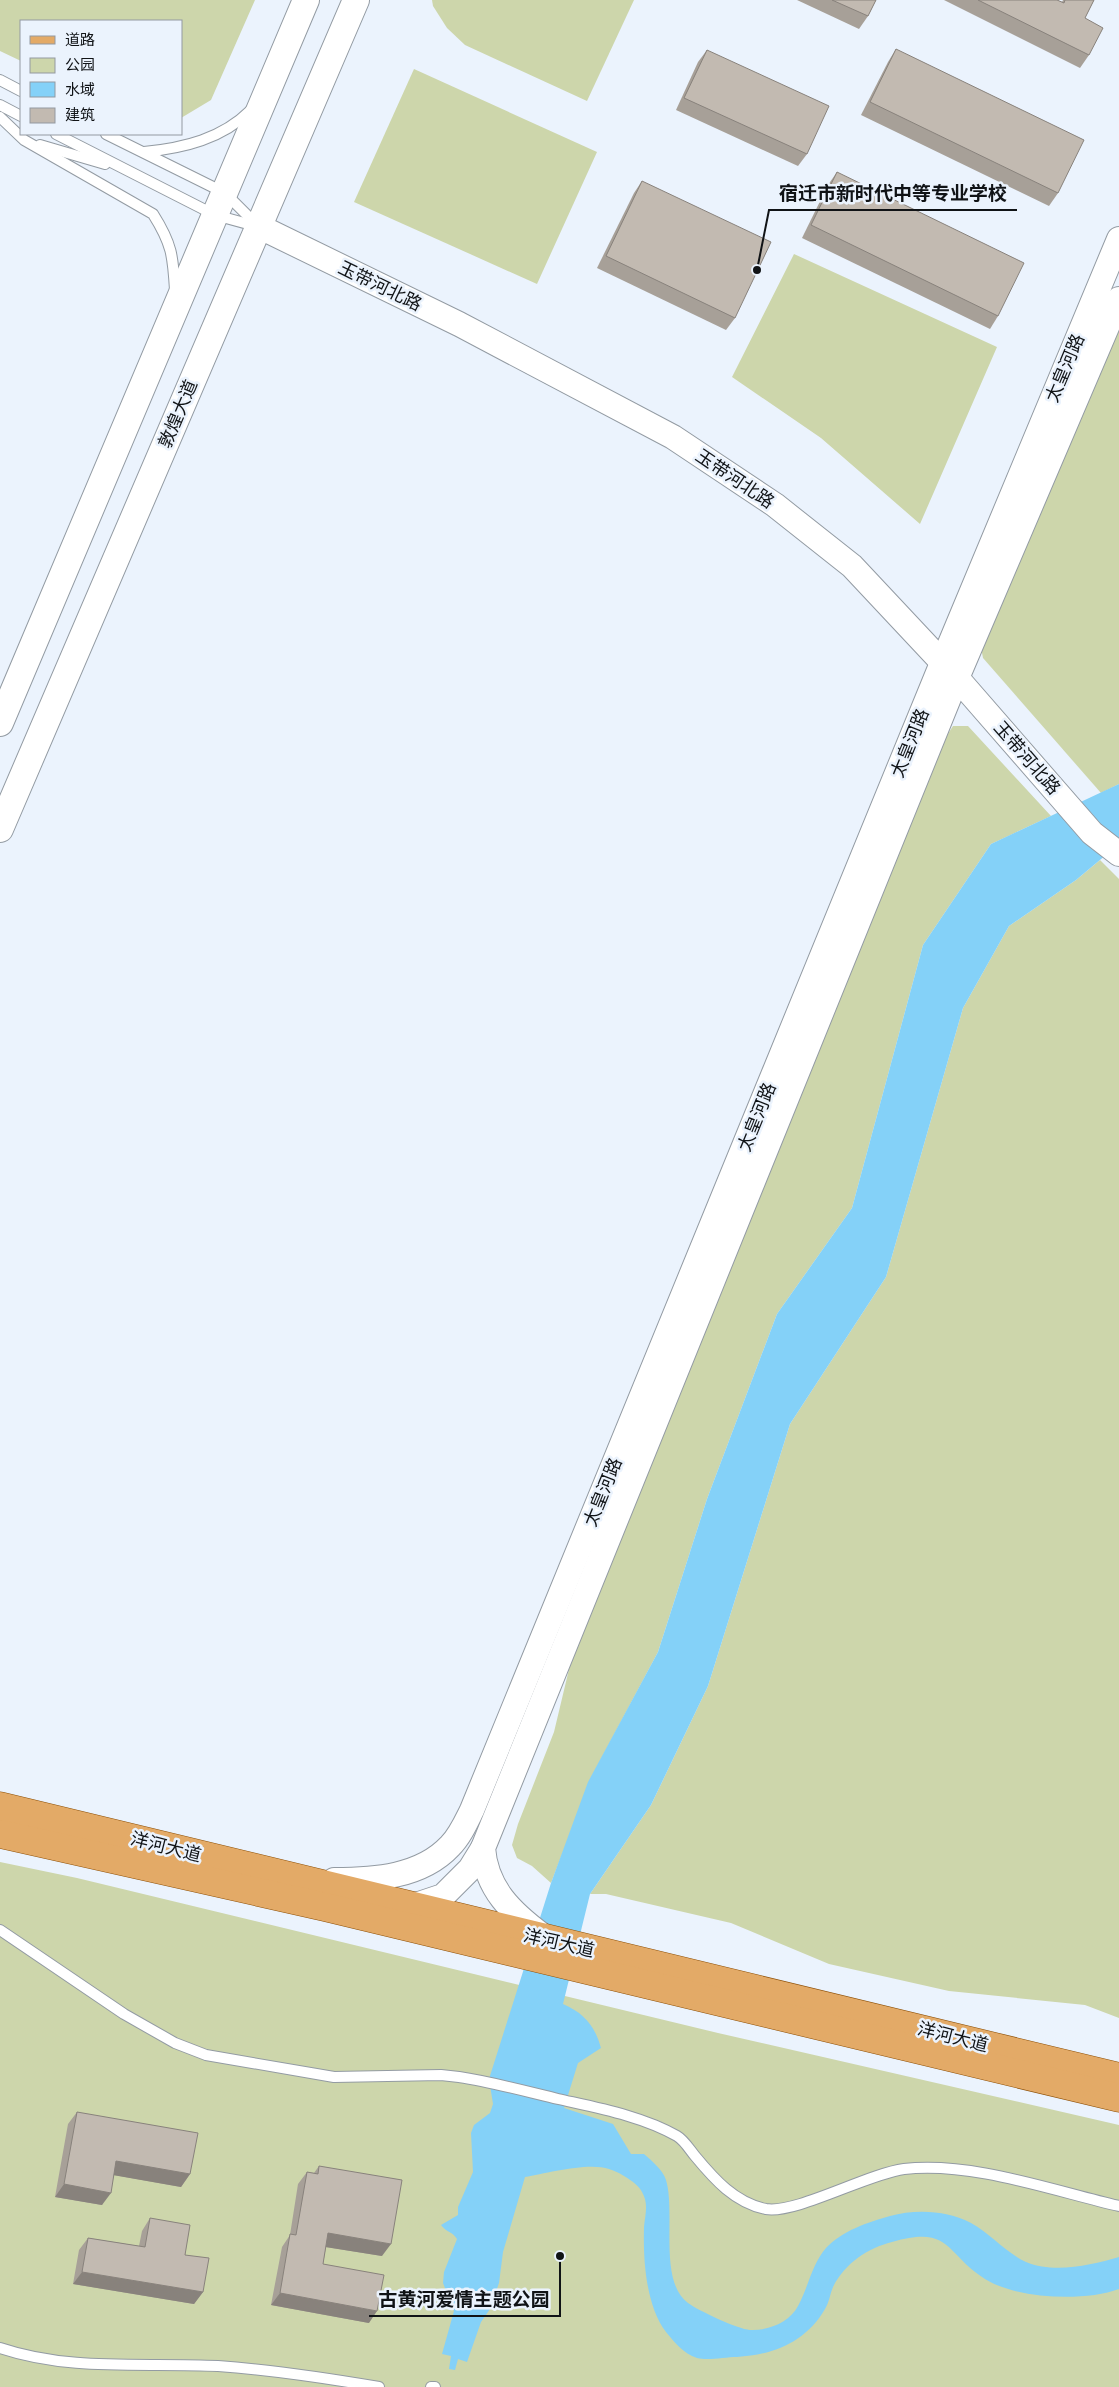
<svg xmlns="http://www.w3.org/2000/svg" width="1119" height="2387" font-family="Jost,'Noto Sans SC',sans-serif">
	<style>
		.green { fill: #cdd6ab }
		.water { fill: #84d1f8 }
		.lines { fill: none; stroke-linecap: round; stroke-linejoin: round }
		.service-casing { stroke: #939ba3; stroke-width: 12 }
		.tertiary-casing { stroke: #939ba3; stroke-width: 26 }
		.secondary-casing { stroke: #939ba3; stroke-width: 28 }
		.primary-casing { stroke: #8d5008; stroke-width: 29 }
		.service { stroke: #fff; stroke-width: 10 }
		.tertiary { stroke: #fff; stroke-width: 24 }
		.secondary { stroke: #fff; stroke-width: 26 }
		.primary { stroke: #e3aa67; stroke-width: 28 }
		.wall { fill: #a7a098 }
		.shaded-wall { fill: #88827c }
		.building { fill: #c2bab1; stroke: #88827c }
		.labels { text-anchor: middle; stroke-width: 5; stroke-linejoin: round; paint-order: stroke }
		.street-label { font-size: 18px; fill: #101316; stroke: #ebf3fd }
		.leader { fill: none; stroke: #101316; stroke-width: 2 }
		.callout-dot { fill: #101316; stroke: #ebf3fd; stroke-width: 2 }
		.callout-label { font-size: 19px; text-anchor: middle; font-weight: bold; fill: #101316; stroke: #ebf3fd; stroke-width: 5; stroke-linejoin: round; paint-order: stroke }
	</style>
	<rect width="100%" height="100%" fill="#ebf3fd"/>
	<g class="green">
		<polygon points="0,0 255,0 211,100 181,118 181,21 21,21 21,61 0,51"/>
		<polygon points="432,0 634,0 587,101 465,45 447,28 433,6"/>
		<polygon points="414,69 597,152 537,284 354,202"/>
		<polygon points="794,254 997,347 920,524 821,438 732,377"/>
		<polygon points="1119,313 1119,784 1101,793 983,658 980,642"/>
		<polygon points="953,726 968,726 1051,816 991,844 923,945 852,1208 777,1314 707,1499 658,1652 593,1774 551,1883 532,1866 517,1858 512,1845 518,1824 554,1732 570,1665 944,740"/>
		<polygon points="1100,860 1119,879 1119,2018 1085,2005 949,1991 829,1964 731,1923 606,1894 590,1894 651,1805 708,1686 790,1424 886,1277 963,1008 1009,926 1076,880"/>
		<polygon points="0,1862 77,1878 718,2033 1119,2125 1119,2387 0,2387"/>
	</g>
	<path class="water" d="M1119,784V844L1076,880L1009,926L963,1008L886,1277L790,1424L708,1686L651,1805L590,1894L563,2004C584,2013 595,2026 601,2048L578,2063L564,2108L613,2124L631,2154H644C652,2161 663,2170 666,2180C676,2213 658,2281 688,2303C699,2311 738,2329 750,2330C768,2331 790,2322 798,2306C808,2288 812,2264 826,2248C842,2231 868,2222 890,2216C915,2209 947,2210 971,2223C991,2234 1005,2252 1026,2262C1055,2274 1091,2265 1119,2257V2289C1084,2302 1017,2299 985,2279C944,2253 952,2225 892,2242C868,2248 845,2263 833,2287C830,2294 829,2303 825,2309C806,2342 773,2355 737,2357C725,2357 708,2361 697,2358C683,2353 675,2343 666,2332C646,2306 643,2260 644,2227C645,2215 649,2204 642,2192C638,2183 619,2172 609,2169C589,2162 547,2173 525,2177L503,2252L499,2283L490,2309L481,2322L467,2362L458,2359L455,2370L449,2369L451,2356L442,2354L454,2311L443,2283L444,2272L457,2239C453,2232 446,2232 441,2225L458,2215V2207L473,2172L471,2133L474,2125L490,2113L493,2104L489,2079L551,1883L588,1782L658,1652L707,1499L777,1314L852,1208L923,945L991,844Z"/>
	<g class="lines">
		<defs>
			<g id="service">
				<polyline points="0,80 21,91"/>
				<polyline points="0,105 21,116"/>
				<path d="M0,117L24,140L153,214C172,244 173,256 175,290"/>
				<polyline points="56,134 215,215 259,227"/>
				<polyline points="106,134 225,193 257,225"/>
				<polyline points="40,145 105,164"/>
				<path d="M144,152C184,148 222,139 251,110"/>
				<path d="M0,1930L124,2014L175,2043L206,2055L334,2077L441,2075L459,2077C492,2082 525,2091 558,2099C598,2108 642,2116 677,2136C684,2140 690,2150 695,2156C714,2179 735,2203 766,2209C796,2214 867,2174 904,2169C971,2161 1054,2191 1119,2206"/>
				<path d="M0,2348C71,2372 145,2362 218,2366C272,2370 326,2378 379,2387"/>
				<polyline points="431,2387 435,2387"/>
			</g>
			<g id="tertiary">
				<polyline points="260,227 459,324 673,437 775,505 852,566 957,678 1092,833 1119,854"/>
				<path d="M334,1880C374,1880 421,1877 450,1846C460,1836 466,1822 472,1810L942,663L1119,239"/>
				<polyline points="407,1908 443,1896 470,1869 483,1848"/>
				<path d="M543,1936C512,1913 486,1889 483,1848L957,678L1119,299"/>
			</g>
			<g id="secondary">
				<polyline points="0,723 306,0"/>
				<polyline points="0,829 356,0"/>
			</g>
			<g id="primary">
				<polyline points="0,1806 1119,2077"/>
				<polyline points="0,1834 325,1907 1119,2098"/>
			</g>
		</defs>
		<use href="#service" class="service-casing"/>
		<use href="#tertiary" class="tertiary-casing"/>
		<use href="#secondary" class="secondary-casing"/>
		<use href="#primary" class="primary-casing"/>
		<use href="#service" class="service"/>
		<use href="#tertiary" class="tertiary"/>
		<use href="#secondary" class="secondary"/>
		<use href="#primary" class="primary"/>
	</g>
	<g class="wall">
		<polygon points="797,0 876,0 868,16 859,29"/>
		<polygon points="944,0 1057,0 1062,2 1063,0 1094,0 1085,18 1089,55 1080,68"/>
		<polygon points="896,49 1058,193 1049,206 861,115 888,62"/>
		<polygon points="707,50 807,154 798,166 676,110 698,62"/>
		<polygon points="837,172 998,316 990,329 802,238 828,185"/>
		<polygon points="642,181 735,318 726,330 597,268 634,193"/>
		<polygon points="77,2112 190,2174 181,2187 114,2175 102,2205 55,2197 68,2124"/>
		<polygon points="319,2166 382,2256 326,2247 323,2264 369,2323 271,2305 282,2247 290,2235 298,2184 307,2172 314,2173"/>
		<polygon points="150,2218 185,2255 203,2292 194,2304 73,2284 79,2250 88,2238 139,2246 142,2231"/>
	</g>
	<g class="shaded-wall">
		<polygon points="116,2161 190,2174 181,2187 107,2174"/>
		<polygon points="64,2184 111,2193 102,2205 55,2197"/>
		<polygon points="328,2233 391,2244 382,2256 319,2246"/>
		<polygon points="82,2272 203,2292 194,2304 73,2284"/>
		<polygon points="280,2293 377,2311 369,2323 271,2305"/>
	</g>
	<g class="building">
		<polygon points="832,0 876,0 868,16"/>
		<polygon points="978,0 1057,0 1064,3 1065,0 1094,0 1085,18 1103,28 1089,55"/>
		<polygon points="896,49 1084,140 1058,193 870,102"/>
		<polygon points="707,50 829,106 807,154 684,98"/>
		<polygon points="837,172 1024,263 998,316 811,225"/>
		<polygon points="642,181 771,242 735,318 606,256"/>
		<polygon points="77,2112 198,2133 190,2174 116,2161 111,2193 64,2184"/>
		<polygon points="319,2166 402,2180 391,2244 328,2233 323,2264 384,2275 377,2311 280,2293 290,2234 296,2235 307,2172 318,2174"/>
		<polygon points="150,2218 190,2225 185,2255 209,2258 203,2292 82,2272 88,2238 145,2247"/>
	</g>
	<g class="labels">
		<g class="street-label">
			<text transform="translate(380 286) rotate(26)" y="6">玉带河北路</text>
			<text transform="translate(1065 368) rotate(-67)" y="6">太皇河路</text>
			<text transform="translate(178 414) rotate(-67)" y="6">敦煌大道</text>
			<text transform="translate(735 479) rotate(34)" y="6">玉带河北路</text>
			<text transform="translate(910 743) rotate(-68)" y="6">太皇河路</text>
			<text transform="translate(1027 758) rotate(49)" y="6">玉带河北路</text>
			<text transform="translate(757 1117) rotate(-68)" y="6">太皇河路</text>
			<text transform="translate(603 1492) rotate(-68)" y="6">太皇河路</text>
			<text transform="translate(166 1847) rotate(14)" y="6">洋河大道</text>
			<text transform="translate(559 1943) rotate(13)" y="6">洋河大道</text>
			<text transform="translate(953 2037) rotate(14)" y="6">洋河大道</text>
		</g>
	</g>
	<path class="leader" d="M757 270L769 210H1017M560 2256L560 2316H369"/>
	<g class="callout-dot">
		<circle cx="757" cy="270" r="5"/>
		<circle cx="560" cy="2256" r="5"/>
	</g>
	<g class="callout-label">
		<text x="893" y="200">宿迁市新时代中等专业学校</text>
		<text x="464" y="2306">古黄河爱情主题公园</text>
	</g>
	<rect x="20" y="20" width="162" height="115" fill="#ebf3fd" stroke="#9399a1"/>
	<rect x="30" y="36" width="25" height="8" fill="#e3aa67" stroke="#9399a1"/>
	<text x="65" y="45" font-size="15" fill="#101316">道路</text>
	<rect x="30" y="58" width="25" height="15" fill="#cdd6ab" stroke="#9399a1"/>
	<text x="65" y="70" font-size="15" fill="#101316">公园</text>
	<rect x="30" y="82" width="25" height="15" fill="#84d1f8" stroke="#9399a1"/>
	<text x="65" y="95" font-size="15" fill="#101316">水域</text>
	<rect x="30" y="108" width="25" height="15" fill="#c2bab1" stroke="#9399a1"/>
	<text x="65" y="120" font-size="15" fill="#101316">建筑</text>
</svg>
